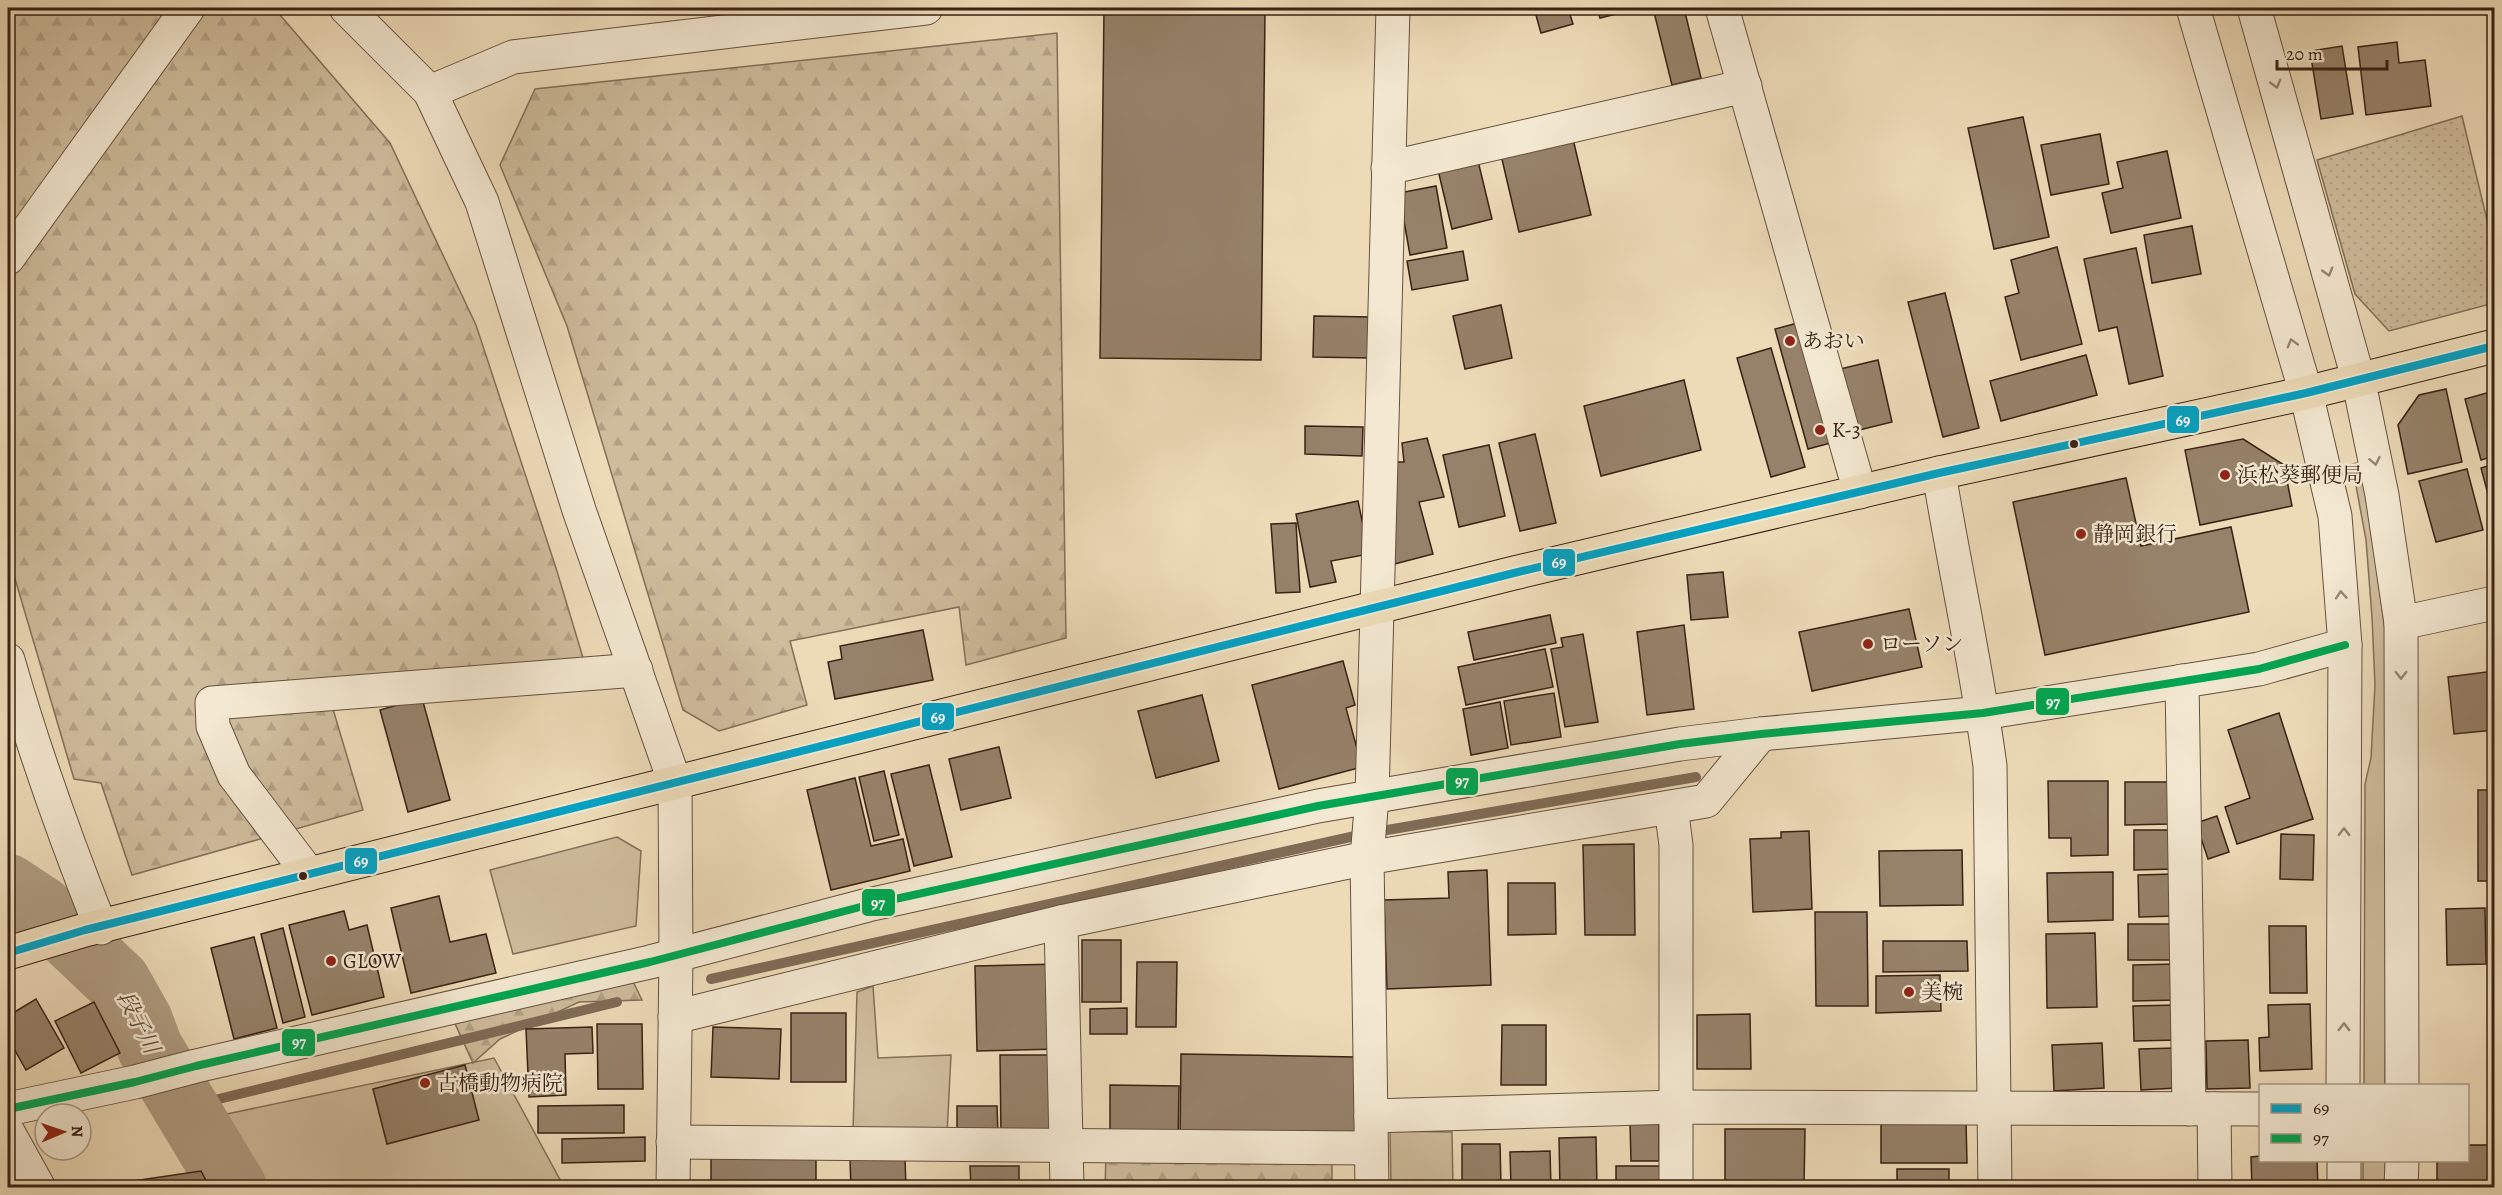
<svg xmlns="http://www.w3.org/2000/svg" width="2502" height="1195" font-family="Alegreya,'Noto Serif JP',serif">
	<style>
		.grass { fill: #cebc9c; stroke: #836f58; stroke-width: 1.5 }
		.forest { fill: url(#forest-firs); stroke: #836f58; stroke-width: 1.5 }
		.park { fill: url(#park-dots); stroke: #836f58; stroke-width: 1.5 }
		.lines { fill: none; stroke-linecap: round; stroke-linejoin: round }
		.stream { stroke: #7f6b56; stroke-width: 10 }
		.river { stroke: #af9c81; stroke-width: 66 }
		.building { fill: #96826a; stroke: #382215; stroke-width: 1.5 }
		.minor-casing { stroke: #65503e; stroke-width: 35 }
		.highway-casing { stroke: #382215; stroke-width: 35 }
		.minor { stroke: #f3e8d1; stroke-width: 33 }
		.highway { stroke: #eddbb8; stroke-width: 33 }
		.bus-1-casing { stroke: #f3e8d1; stroke-width: 12 }
		.bus-2-casing { stroke: #f3e8d1; stroke-width: 12 }
		.bus-1 { stroke: #03a2c5; stroke-width: 8 }
		.bus-2 { stroke: #00a651; stroke-width: 8 }
		.oneway { stroke: #968573 }
		.poi-dot { fill: #8f2418; stroke: #f3e8d1; stroke-width: 2 }
		.bus-dot { fill: #382215; stroke: #f3e8d1; stroke-width: 2 }
		.labels { text-anchor: middle; stroke-width: 5; stroke-linejoin: round; paint-order: stroke }
		.poi-label { font-size: 21px; fill: #382215; stroke: #f3e8d1; text-anchor: start }
		.water-label { font-size: 22px; font-style: italic; fill: #624d3b; stroke: #f3e8d1 }
		.line-badge { stroke: #f3e8d1; stroke-width: 2 }
		.badge-label { font-size: 16px; text-anchor: middle; font-weight: bold; fill: #fff }
	</style>
	<defs>
		<pattern id="forest-firs" width="22" height="20" patternUnits="userSpaceOnUse" patternTransform="scale(1.5)"><rect width="22" height="20" fill="#cebc9c"/><path d="M5 1l3.5 6h-7zM16 11l3.5 6h-7z" fill="#b2a186"/></pattern>
		<pattern id="park-dots" width="8" height="8" patternUnits="userSpaceOnUse" patternTransform="scale(1.5)"><rect width="8" height="8" fill="#cebc9c"/><path d="M2 2h.1M6 6h.1" fill="none" stroke="#b2a186" stroke-width="1.8" stroke-linecap="round"/></pattern>
	</defs>
	<rect width="100%" height="100%" fill="#eddbb8"/>
	<filter id="stains"><feTurbulence type="fractalNoise" baseFrequency=".00333" numOctaves="4"/><feColorMatrix values="0 0 0 0 .2 0 0 0 0 .09 0 0 0 0 .02 0 0 0 .5 -.17"/></filter>
	<radialGradient id="worn" r=".72"><stop offset=".6" stop-color="#630" stop-opacity="0"/><stop offset="1" stop-color="#630" stop-opacity=".3"/></radialGradient>
	<g class="grass">
		<polygon points="2362,462 2385,630 2388,889 2385,1085 2364,1085 2365,784 2371,758 2375,685 2372,617 2366,540 2352,464"/>
		<polygon points="617,837 641,851 636,926 513,954 490,870"/>
		<polygon points="873,986 878,1058 951,1055 947,1134 853,1131 857,992"/>
		<polygon points="494,1058 564,1187 265,1187 222,1115"/>
		<polygon points="1390,1131 1452,1132 1453,1187 1391,1187"/>
		<polygon points="2363,1161 2386,1161 2386,1187 2363,1188"/>
	</g>
	<g class="forest">
		<polygon points="8,8 274,8 390,143 476,325 556,568 584,661 327,689 363,810 132,875 101,783 74,779 8,555"/>
		<polygon points="1057,33 1066,638 966,665 959,607 790,641 807,705 719,731 683,710 567,326 500,165 535,89"/>
		<polygon points="624,963 642,1000 579,1002 500,1039 473,1063 446,1004"/>
		<polygon points="1106,1156 1332,1156 1332,1187 1105,1188"/>
	</g>
	<polygon class="park" points="2462,116 2494,249 2494,303 2389,331 2355,294 2317,160"/>
	<g class="lines">
		<g class="stream">
			<polyline points="711,979 1364,834 1696,777"/>
			<polyline points="186,1107 617,1002"/>
		</g>
		<polyline class="river" points="8,887 40,908 118,982 140,1021 150,1048 234,1188"/>
	</g>
	<g class="building">
		<polygon points="1534,8 1568,8 1573,24 1541,33"/>
		<polygon points="1597,8 1640,8 1600,18"/>
		<polygon points="1672,8 1684,8 1701,78 1672,85 1654,12"/>
		<polygon points="1104,9 1265,12 1261,360 1100,358"/>
		<polygon points="2397,42 2399,63 2425,60 2431,106 2366,115 2358,47"/>
		<polygon points="2342,46 2353,114 2321,119 2310,51"/>
		<polygon points="2023,117 2049,237 1994,249 1968,128"/>
		<polygon points="2100,134 2109,184 2051,195 2041,145"/>
		<polygon points="1573,139 1591,215 1519,232 1501,155"/>
		<polygon points="2167,151 2181,218 2111,233 2102,193 2123,188 2117,162"/>
		<polygon points="1478,161 1492,219 1452,229 1438,170"/>
		<polygon points="1436,186 1447,248 1410,255 1399,193"/>
		<polygon points="2192,226 2201,274 2152,283 2144,235"/>
		<polygon points="2057,247 2082,344 2021,360 2005,297 2019,293 2011,260"/>
		<polygon points="2136,248 2163,376 2129,384 2117,327 2099,331 2084,259"/>
		<polygon points="1463,251 1468,280 1412,290 1407,261"/>
		<polygon points="1945,293 1979,428 1943,437 1908,302"/>
		<polygon points="1501,305 1512,358 1465,369 1453,316"/>
		<polygon points="1314,316 1371,317 1370,358 1313,357"/>
		<polygon points="1805,321 1838,441 1808,449 1775,329"/>
		<polygon points="1771,348 1805,467 1771,477 1737,358"/>
		<polygon points="2086,355 2097,395 2001,421 1990,381"/>
		<polygon points="1878,360 1892,422 1855,431 1840,369"/>
		<polygon points="1684,380 1701,450 1601,476 1584,406"/>
		<polygon points="2446,389 2462,462 2408,474 2398,425 2419,395"/>
		<polygon points="2494,391 2494,456 2481,460 2465,399"/>
		<polygon points="1305,426 1363,427 1362,456 1305,454"/>
		<polygon points="1535,434 1556,523 1520,531 1499,443"/>
		<polygon points="1427,438 1444,497 1419,502 1433,554 1387,566 1383,462 1404,462 1402,443"/>
		<polygon points="2243,439 2284,465 2292,506 2200,525 2185,450"/>
		<polygon points="1489,445 1505,516 1459,527 1443,455"/>
		<polygon points="2494,464 2494,517 2481,468"/>
		<polygon points="2467,469 2483,530 2436,542 2419,481"/>
		<polygon points="2126,478 2141,546 2231,527 2249,612 2045,655 2013,502"/>
		<polygon points="1358,501 1369,554 1331,561 1336,582 1310,587 1296,514"/>
		<polygon points="1296,523 1300,592 1276,593 1271,524"/>
		<polygon points="1723,572 1728,617 1691,620 1687,575"/>
		<polygon points="1909,609 1922,667 1812,691 1799,632"/>
		<polygon points="1550,615 1556,643 1474,660 1468,632"/>
		<polygon points="1684,625 1694,709 1647,715 1637,632"/>
		<polygon points="923,630 933,680 835,699 828,662 842,659 840,646"/>
		<polygon points="1583,634 1598,722 1565,727 1551,649 1563,647 1561,638"/>
		<polygon points="1545,649 1553,687 1466,705 1458,667"/>
		<polygon points="1343,661 1355,705 1346,708 1362,767 1279,789 1252,685"/>
		<polygon points="2494,671 2494,730 2454,734 2448,677"/>
		<polygon points="1554,693 1561,737 1511,745 1504,701"/>
		<polygon points="1202,695 1219,761 1156,778 1138,711"/>
		<polygon points="422,698 450,800 408,812 380,710"/>
		<polygon points="1500,702 1508,748 1471,755 1463,709"/>
		<polygon points="2279,713 2313,819 2237,844 2225,807 2250,798 2228,730"/>
		<polygon points="999,747 1011,798 961,810 949,759"/>
		<polygon points="929,765 952,857 914,866 891,774"/>
		<polygon points="884,771 899,835 874,841 859,777"/>
		<polygon points="855,778 871,846 903,839 910,871 831,890 807,790"/>
		<polygon points="2048,781 2108,781 2108,855 2071,856 2071,838 2049,838"/>
		<polygon points="2125,782 2169,782 2169,824 2125,825"/>
		<rect x="2478" y="790" width="16" height="91"/>
		<polygon points="2217,816 2229,852 2208,859 2196,823"/>
		<polygon points="2134,830 2173,830 2173,869 2134,870"/>
		<polygon points="1809,831 1812,909 1753,912 1750,839 1781,838 1781,832"/>
		<polygon points="2281,834 2314,835 2313,880 2280,879"/>
		<polygon points="1634,844 1635,935 1585,935 1583,845"/>
		<polygon points="1962,850 1963,905 1880,906 1879,851"/>
		<polygon points="1487,870 1491,985 1387,989 1384,900 1449,898 1448,872"/>
		<polygon points="2113,872 2113,920 2048,922 2047,873"/>
		<polygon points="2173,874 2175,916 2139,917 2138,875"/>
		<polygon points="1508,883 1555,883 1556,934 1508,935"/>
		<polygon points="439,896 450,942 486,934 496,973 411,993 391,908"/>
		<polygon points="2485,908 2486,964 2447,965 2446,909"/>
		<polygon points="344,911 349,930 367,925 384,997 312,1015 289,925"/>
		<polygon points="1815,912 1867,912 1868,1006 1816,1006"/>
		<polygon points="2128,924 2174,924 2175,960 2128,960"/>
		<polygon points="2269,926 2306,926 2307,993 2270,993"/>
		<polygon points="283,928 305,1017 283,1023 261,934"/>
		<polygon points="2095,933 2097,1007 2047,1008 2046,934"/>
		<polygon points="254,937 277,1028 234,1039 211,948"/>
		<rect x="1082" y="940" width="39" height="62"/>
		<polygon points="1883,941 1967,941 1968,971 1883,972"/>
		<polygon points="1137,962 1177,962 1176,1027 1136,1027"/>
		<polygon points="1059,964 1060,1049 977,1051 975,966"/>
		<polygon points="2176,964 2177,1000 2133,1001 2133,965"/>
		<polygon points="1940,975 1941,1011 1876,1013 1876,976"/>
		<polygon points="36,999 64,1048 26,1070 8,1038 8,1016"/>
		<polygon points="94,1002 120,1053 81,1073 55,1021"/>
		<polygon points="2310,1004 2312,1069 2260,1071 2259,1038 2269,1037 2268,1005"/>
		<polygon points="2177,1005 2178,1040 2134,1041 2133,1006"/>
		<polygon points="1127,1008 1127,1034 1090,1034 1090,1009"/>
		<rect x="791" y="1013" width="55" height="69"/>
		<polygon points="1750,1014 1751,1069 1697,1069 1697,1015"/>
		<polygon points="597,1024 642,1024 643,1089 598,1089"/>
		<polygon points="1502,1025 1546,1025 1546,1085 1501,1085"/>
		<polygon points="592,1027 593,1053 565,1054 566,1095 529,1097 526,1029"/>
		<polygon points="713,1027 781,1029 779,1079 711,1077"/>
		<polygon points="2248,1040 2250,1088 2207,1089 2206,1041"/>
		<polygon points="2102,1043 2104,1088 2054,1091 2052,1045"/>
		<polygon points="2175,1048 2176,1088 2141,1090 2139,1049"/>
		<polygon points="1181,1054 1356,1057 1355,1143 1180,1140"/>
		<polygon points="1000,1055 1060,1055 1061,1136 1001,1136"/>
		<polygon points="465,1065 479,1120 387,1144 373,1089"/>
		<polygon points="1110,1085 1179,1086 1178,1142 1110,1141"/>
		<polygon points="624,1105 624,1133 538,1133 538,1106"/>
		<polygon points="957,1106 997,1106 998,1135 957,1135"/>
		<polygon points="1966,1121 1967,1163 1881,1163 1881,1122"/>
		<polygon points="1630,1123 1659,1123 1659,1161 1631,1161"/>
		<polygon points="1725,1129 1805,1129 1804,1188 1725,1188"/>
		<polygon points="645,1137 645,1161 562,1163 562,1139"/>
		<polygon points="1596,1137 1597,1187 1560,1188 1559,1138"/>
		<polygon points="1462,1144 1500,1144 1501,1186 1462,1187"/>
		<polygon points="2468,1145 2494,1145 2494,1188 2437,1188 2437,1160 2468,1160"/>
		<polygon points="1550,1151 1551,1188 1511,1188 1510,1152"/>
		<polygon points="816,1152 816,1187 711,1188 711,1153"/>
		<polygon points="2260,1156 2260,1160 2317,1160 2318,1188 2252,1188 2251,1157"/>
		<polygon points="905,1158 906,1188 851,1188 850,1160"/>
		<polygon points="970,1166 1019,1166 1019,1188 971,1188"/>
		<polygon points="1616,1166 1664,1166 1665,1188 1616,1188"/>
		<rect x="1897" y="1169" width="52" height="19"/>
		<polygon points="201,1171 210,1188 85,1188"/>
	</g>
	<g class="lines">
		<defs>
			<g id="minor">
				<polyline points="346,8 430,92 482,202 579,510 675,783 676,955 673,1188"/>
				<polyline points="1722,8 1860,492"/>
				<polyline points="2193,8 2306,393 2335,516 2345,645 2343,1086"/>
				<polyline points="2254,8 2358,378 2382,495 2401,623 2402,1086"/>
				<polyline points="430,92 513,57 926,8"/>
				<polyline points="1388,168 1745,86"/>
				<polyline points="8,258 188,8"/>
				<path d="M1939,473C1955,571 1977,668 1990,766L1995,1188"/>
				<polyline points="2401,623 2494,603"/>
				<path d="M8,660C34,751 66,840 101,928"/>
				<polyline points="2182,681 2189,1109"/>
				<polyline points="1671,807 1676,845 1676,1188"/>
				<polyline points="309,874 234,775 213,726 212,703 636,670"/>
				<polyline points="1061,922 1067,1188"/>
				<polyline points="675,1017 1061,922 1367,858 1706,801 1761,734"/>
				<polyline points="8,1109 135,1082 196,1066 650,962 868,905 1318,806 1680,744 1761,734 1983,713 2259,669 2345,645"/>
				<polyline points="2214,1109 2215,1188"/>
				<polyline points="1371,1116 1676,1107 2260,1109"/>
				<polyline points="8,1132 39,1188"/>
				<polyline points="673,1142 1371,1148"/>
				<polyline points="2344,1160 2344,1188"/>
				<polyline points="1372,1188 1367,858 1372,797 1393,8"/>
				<polyline points="2401,1188 2402,1160"/>
			</g>
			<polyline id="highway" points="8,953 85,930 1514,573 1939,473 2306,393 2494,346"/>
		</defs>
		<use href="#minor" class="minor-casing"/>
		<use href="#highway" class="highway-casing"/>
		<use href="#minor" class="minor"/>
		<use href="#highway" class="highway"/>
		<defs>
			<polyline id="bus-1" points="8,953 85,930 1514,573 1939,473 2306,393 2494,346"/>
			<polyline id="bus-2" points="8,1109 135,1082 196,1066 650,962 868,905 1318,806 1680,744 1761,734 1983,713 2259,669 2345,645"/>
		</defs>
		<use href="#bus-1" class="bus-1-casing"/>
		<use href="#bus-2" class="bus-2-casing"/>
		<use href="#bus-1" class="bus-1"/>
		<use href="#bus-2" class="bus-2"/>
	</g>
	<defs><path id="oneway-chevron" d="M-2-3.5L2.5 0L-2 3.5" fill="none" stroke-width="1.6" stroke-linecap="round" stroke-linejoin="round" transform="scale(1.5)"/></defs>
	<g class="oneway">
		<use href="#oneway-chevron" transform="translate(2276 84) rotate(74)"/>
		<use href="#oneway-chevron" transform="translate(2328 272) rotate(74)"/>
		<use href="#oneway-chevron" transform="translate(2292 343) rotate(-106)"/>
		<use href="#oneway-chevron" transform="translate(2375 461) rotate(78)"/>
		<use href="#oneway-chevron" transform="translate(2341 595) rotate(-94)"/>
		<use href="#oneway-chevron" transform="translate(2401 675) rotate(90)"/>
		<use href="#oneway-chevron" transform="translate(2344 832) rotate(-90)"/>
		<use href="#oneway-chevron" transform="translate(2344 1027) rotate(-90)"/>
	</g>
	<g class="poi-dot">
		<circle cx="1790" cy="341" r="6"/>
		<circle cx="1820" cy="430" r="6"/>
		<circle cx="2225" cy="475" r="6"/>
		<circle cx="2081" cy="534" r="6"/>
		<circle cx="1868" cy="644" r="6"/>
		<circle cx="331" cy="961" r="6"/>
		<circle cx="1909" cy="992" r="6"/>
		<circle cx="425" cy="1083" r="6"/>
	</g>
	<g class="bus-dot">
		<circle cx="2074" cy="444" r="5"/>
		<circle cx="303" cy="876" r="5"/>
	</g>
	<g class="labels">
		<g class="poi-label">
			<text x="1802" y="348">あおい</text>
			<text x="1832" y="437">K-3</text>
			<text x="2237" y="482">浜松葵郵便局</text>
			<text x="2093" y="541">静岡銀行</text>
			<text x="1880" y="651">ローソン</text>
			<text x="343" y="968">GLOW</text>
			<text x="1921" y="999">美椀</text>
			<text x="437" y="1090">古橋動物病院</text>
		</g>
		<g class="water-label">
			<text transform="translate(139 1022) rotate(63)" y="8">段子川</text>
		</g>
	</g>
	<g class="line-badge">
		<rect x="2166" y="405" width="34" height="29" rx="6" fill="#03a2c5"/>
		<rect x="1542" y="548" width="34" height="29" rx="6" fill="#03a2c5"/>
		<rect x="2035" y="687" width="35" height="29" rx="6" fill="#00a651"/>
		<rect x="921" y="702" width="34" height="29" rx="6" fill="#03a2c5"/>
		<rect x="1445" y="767" width="34" height="29" rx="6" fill="#00a651"/>
		<rect x="344" y="847" width="34" height="28" rx="6" fill="#03a2c5"/>
		<rect x="861" y="888" width="35" height="29" rx="6" fill="#00a651"/>
		<rect x="281" y="1028" width="35" height="29" rx="6" fill="#00a651"/>
	</g>
	<g class="badge-label">
		<text x="2183" y="426">69</text>
		<text x="1559" y="568">69</text>
		<text x="2053" y="708">97</text>
		<text x="938" y="723">69</text>
		<text x="1462" y="787">97</text>
		<text x="361" y="867">69</text>
		<text x="878" y="909">97</text>
		<text x="299" y="1048">97</text>
	</g>
	<rect width="2502" height="1195" fill="none" stroke="#eddbb8" stroke-width="30"/>
	<rect x="9" y="9" width="2484" height="1177" fill="none" stroke="#382215" stroke-width="3"/>
	<rect x="15" y="15" width="2472" height="1165" fill="none" stroke="#382215" stroke-width="1.5"/>
	<rect x="2259" y="1084" width="210" height="78" fill="#f3e8d1" stroke="#a89986" stroke-width="1.5"/>
	<rect x="2271" y="1104" width="30" height="9" fill="#03a2c5" stroke="#a89986" stroke-width="1.5"/>
	<text x="2313" y="1114" font-size="18" fill="#382215">69</text>
	<rect x="2271" y="1134" width="30" height="9" fill="#00a651" stroke="#a89986" stroke-width="1.5"/>
	<text x="2313" y="1144" font-size="18" fill="#382215">97</text>
	<g transform="translate(63 1132) rotate(88)"><circle r="28" fill="#f3e8d1" stroke="#a89986" stroke-width="1.5"/>
	<path d="M0-4.5L10 22L0 15L-10 22Z" fill="#8f2418"/>
	<text y="-9" font-size="16" font-weight="bold" text-anchor="middle" fill="#382215">N</text>
	</g>
	<path d="M2277 60v9h110v-9" fill="none" stroke="#382215" stroke-width="3"/>
	<text x="2286" y="60" font-size="18" fill="#382215" stroke="#f3e8d1" stroke-width="4.5" paint-order="stroke">20 m</text>
	<rect width="100%" height="100%" filter="url(#stains)"/>
	<rect width="100%" height="100%" fill="url(#worn)"/>
</svg>
